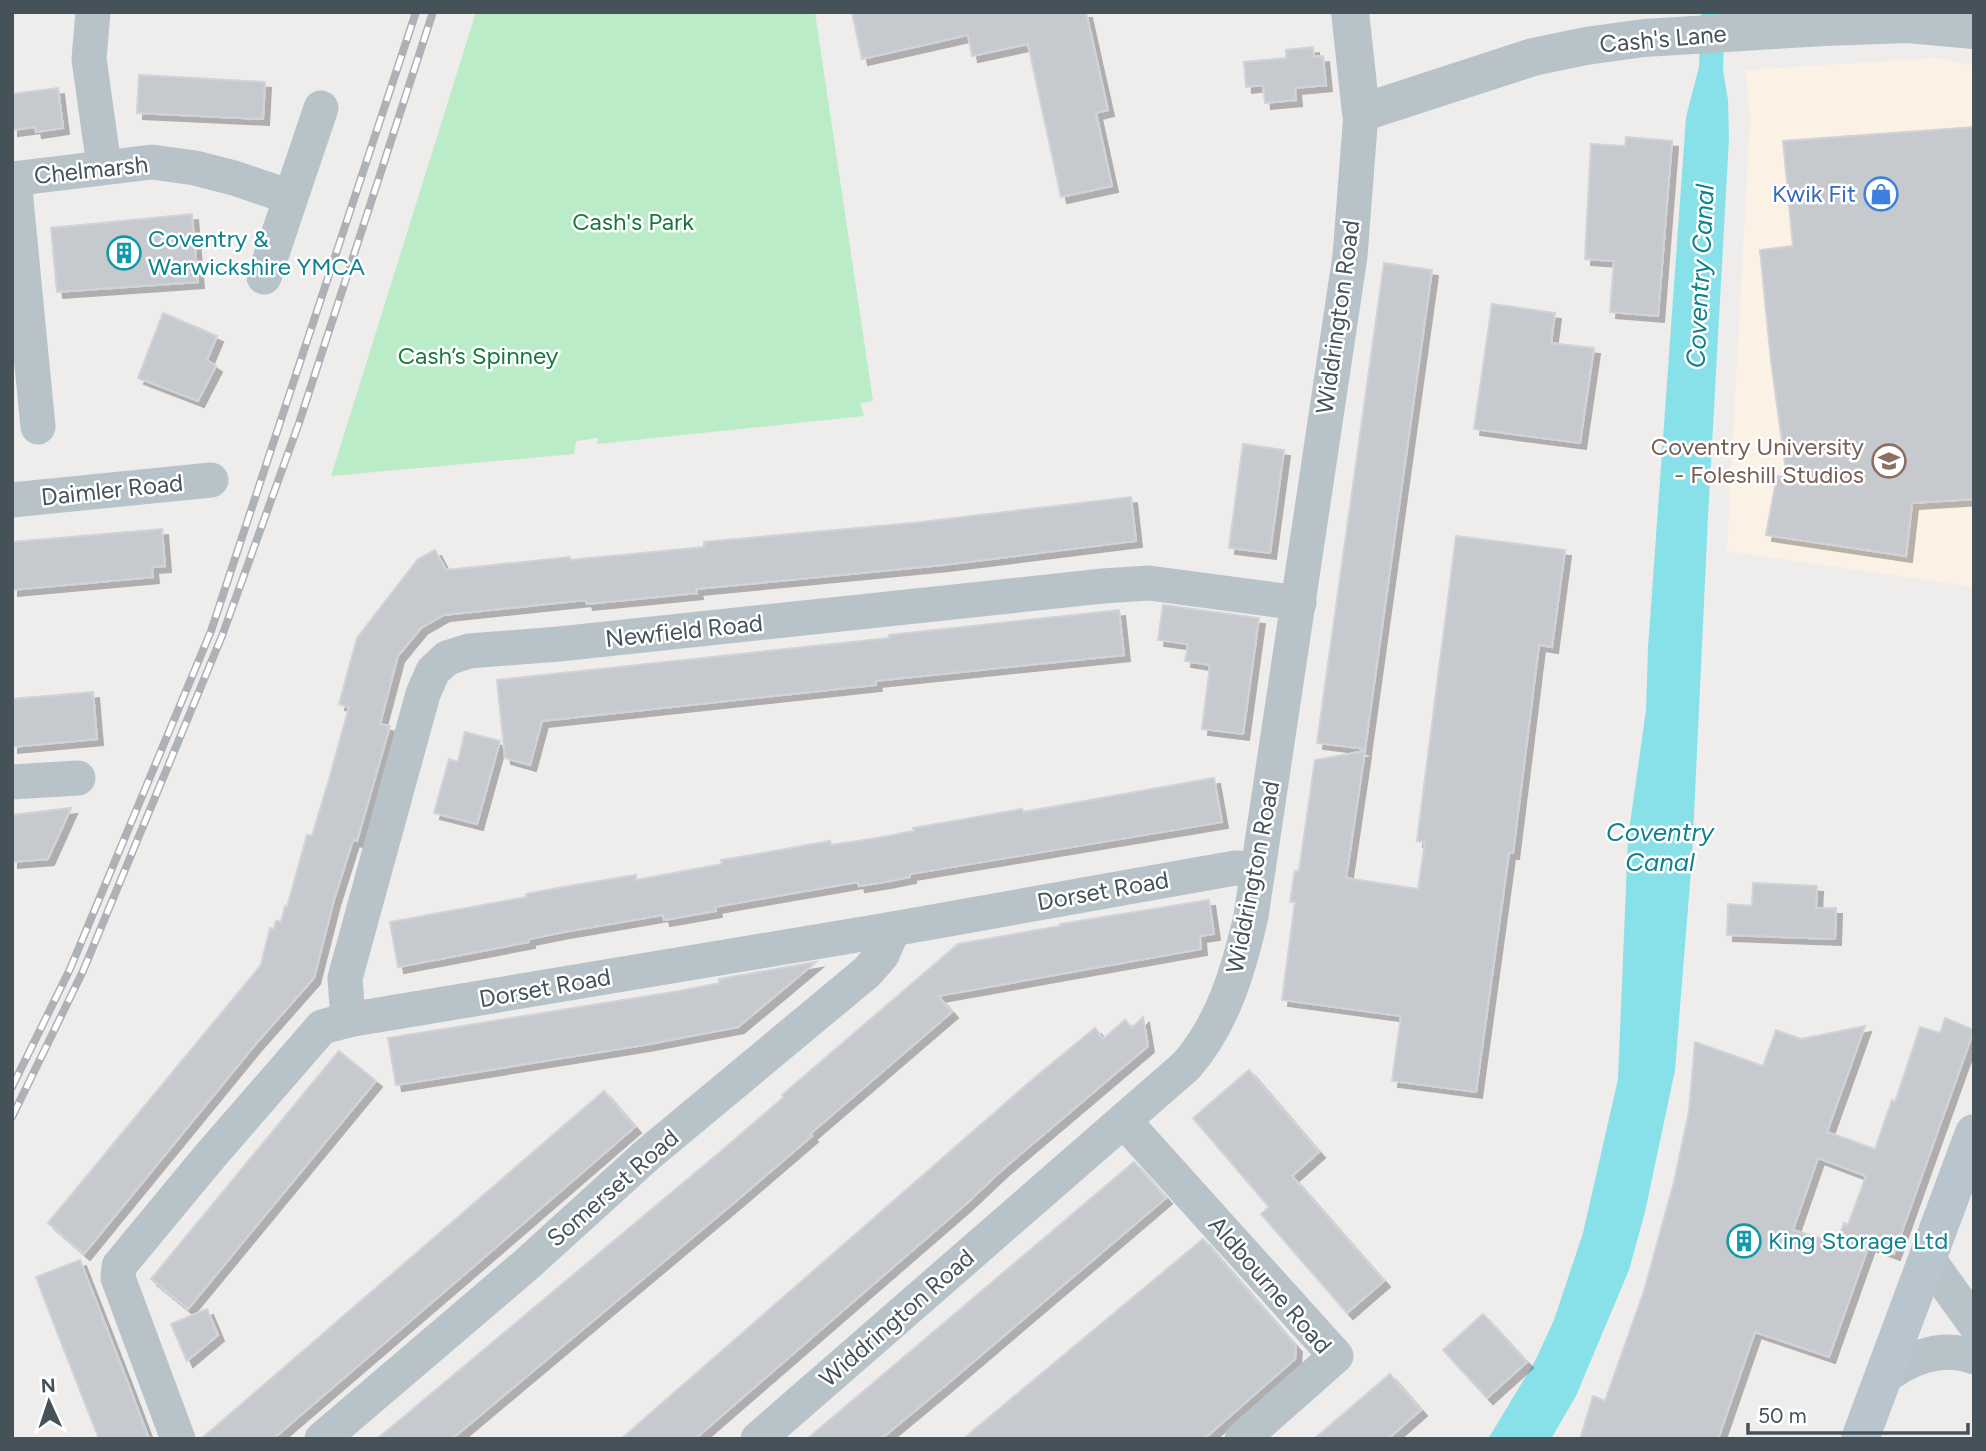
<svg xmlns="http://www.w3.org/2000/svg" width="1986" height="1451" font-family="Figtree,sans-serif">
	<style>
		.commercial { fill: #fbf1e4 }
		.green { fill: #baedc7 }
		.water { fill: #88e1e9 }
		.building { fill: #c6cacf; stroke: #d0d3d8; stroke-width: 2; fill-rule: evenodd; filter: url(#shadow) }
		.lines { fill: none; stroke-linecap: round; stroke-linejoin: round }
		.minor { stroke: #b7c3c9; stroke-width: 35 }
		.tertiary { stroke: #b7c3c9; stroke-width: 38 }
		.secondary { stroke: #b8c5ce; stroke-width: 38 }
		.rail-casing { stroke: #aeb2b6; stroke-width: 8 }
		.rail { stroke: #fff; stroke-width: 5; stroke-dasharray: 16; stroke-linecap: butt }
		.labels { text-anchor: middle; stroke-width: 5; stroke-linejoin: round; paint-order: stroke }
		.street-label { font-size: 24px; fill: #455259; stroke: #fff }
		.shop-label { font-size: 24px; fill: #366cbe; stroke: #fff; text-anchor: end }
		.park-label { font-size: 24px; fill: #18773c; stroke: #fff }
		.culture-label { font-size: 24px; fill: #0d838f; stroke: #fff; text-anchor: start }
		.education-label { font-size: 24px; fill: #785e54; stroke: #fff; text-anchor: end }
		.water-label { font-size: 26px; font-style: italic; fill: #0f818b; stroke: #fff }
	</style>
	<defs>
		<filter id="shadow"><feDropShadow dx="6" dy="6" stdDeviation="0" flood-color="#0004"/></filter>
	</defs>
	<rect width="100%" height="100%" fill="#efecec"/>
	<polygon class="commercial" points="1936,58 1974,66 1974,587 1727,551 1750,118 1746,70"/>
	<polygon class="green" points="476,12 815,12 873,401 860,403 864,416 597,444 598,438 576,441 574,454 331,476"/>
	<polygon class="water" points="1701,12 1725,12 1723,70 1728,100 1729,138 1708,517 1692,858 1675,1070 1645,1212 1629,1270 1576,1396 1551,1439 1488,1439 1535,1361 1554,1320 1583,1233 1618,1079 1628,838 1646,710 1648,648 1686,117 1699,67"/>
	<g class="building">
		<polygon points="852,12 1086,12 1108,110 1096,113 1112,186 1061,197 1028,44 972,56 968,35 862,59"/>
		<polygon points="1313,47 1314,57 1323,56 1326,85 1295,88 1296,100 1265,103 1263,85 1246,87 1244,62 1286,58 1286,50"/>
		<polygon points="139,75 265,82 263,119 137,113"/>
		<polygon points="58,88 63,128 36,132 35,127 12,130 12,94"/>
		<polygon points="1974,127 1974,499 1912,503 1906,556 1766,535 1777,476 1787,478 1771,361 1760,250 1793,246 1783,141"/>
		<polygon points="1626,137 1672,141 1658,316 1610,312 1614,261 1585,259 1591,144 1625,146"/>
		<polygon points="192,214 198,282 57,292 51,228"/>
		<polygon points="1384,263 1432,270 1365,749 1317,743"/>
		<polygon points="1492,304 1555,313 1551,343 1594,348 1580,443 1474,429"/>
		<polygon points="163,313 217,336 207,360 216,366 198,401 138,378"/>
		<polygon points="1243,444 1284,450 1270,553 1229,548"/>
		<polygon points="1131,497 1136,541 943,565 696,589 697,593 587,604 586,600 444,615 421,628 398,656 380,724 390,726 357,841 353,840 334,900 314,978 254,1046 84,1254 48,1223 261,965 270,928 274,929 276,921 281,922 285,906 287,907 307,835 312,836 330,776 349,707 339,704 357,638 418,559 435,550 446,570 570,557 570,560 704,547 704,542 913,523"/>
		<polygon points="162,529 165,566 152,567 153,577 12,590 12,542"/>
		<polygon points="1456,536 1565,550 1552,647 1539,645 1513,853 1509,853 1476,1092 1392,1081 1401,1016 1282,1000 1295,902 1290,902 1295,871 1299,871 1315,760 1365,751 1346,878 1418,889 1425,842 1417,841"/>
		<polygon points="1163,605 1259,618 1243,734 1202,729 1210,665 1185,661 1188,644 1158,640"/>
		<polygon points="1119,610 1124,655 875,681 876,685 542,721 530,765 505,758 497,680 889,638 889,635"/>
		<polygon points="93,692 97,739 12,747 12,699"/>
		<polygon points="465,732 500,741 477,824 434,813 449,759 458,762"/>
		<polygon points="1214,778 1222,822 910,874 910,877 885,882 859,886 858,882 783,895 715,907 716,911 664,920 663,915 564,932 529,939 529,942 398,967 390,922 527,897 526,894 558,888 636,875 636,880 722,864 721,860 752,855 830,841 831,845 877,838 914,831 913,828 1022,809 1023,812"/>
		<polygon points="71,808 48,859 12,862 12,815"/>
		<polygon points="1753,883 1817,886 1816,908 1836,908 1835,939 1727,935 1728,904 1752,906"/>
		<polygon points="1209,900 1214,934 1200,936 1201,949 938,996 952,1012 810,1134 812,1136 735,1202 452,1439 377,1439 720,1152 784,1097 782,1095 958,944 1060,926 1060,924"/>
		<polygon points="816,962 738,1027 644,1045 396,1085 388,1038 679,991 720,983 719,979"/>
		<polygon points="1143,1017 1148,1046 1002,1170 966,1204 695,1439 621,1439 1033,1079 1095,1028 1103,1039 1125,1020 1132,1028"/>
		<path d="M1945,1018L1974,1030L1894,1254L1869,1245L1829,1357L1755,1332L1718,1439H1580L1593,1396L1605,1401L1644,1291L1674,1182L1689,1111L1695,1042L1763,1066L1776,1030L1801,1039L1865,1026L1827,1132L1875,1149L1892,1100L1895,1102L1920,1027L1940,1033ZM1818,1158L1866,1176L1848,1225L1844,1223L1837,1243L1793,1230Z"/>
		<polygon points="339,1051 376,1081 188,1309 151,1279"/>
		<polygon points="1249,1070 1319,1152 1292,1176 1384,1281 1347,1313 1261,1214 1269,1207 1193,1118"/>
		<polygon points="604,1091 635,1127 465,1274 273,1439 201,1439"/>
		<polygon points="1134,1162 1166,1198 945,1386 881,1439 807,1439"/>
		<polygon points="1203,1239 1296,1346 1295,1359 1204,1439 963,1439"/>
		<polygon points="80,1260 126,1378 149,1439 99,1439 55,1327 36,1277"/>
		<polygon points="207,1309 218,1335 187,1361 171,1324"/>
		<polygon points="1483,1314 1527,1362 1487,1398 1443,1350"/>
		<polygon points="1390,1374 1421,1410 1388,1439 1314,1439"/>
	</g>
	<g class="lines">
		<g class="minor">
			<polyline points="93,12 89,59 104,166"/>
			<polyline points="12,179 152,162 195,168 234,178 290,197"/>
			<polyline points="14,179 38,427"/>
			<polyline points="264,277 321,108"/>
			<polyline points="12,500 211,480"/>
			<polyline points="12,782 78,778"/>
			<polyline points="348,1020 345,978 423,694 433,671 447,658 469,651 559,644 1103,586 1149,583 1299,603"/>
			<polyline points="1125,1122 1336,1356 1242,1439"/>
			<polyline points="1928,1259 1974,1323"/>
			<path d="M1881,1380C1906,1359 1941,1344 1974,1357"/>
			<polyline points="178,1439 118,1278 119,1266 210,1156 322,1027 348,1020 893,929 1235,868 1258,869"/>
			<polyline points="322,1439 527,1264 647,1155 867,972 882,955 893,929"/>
			<path d="M758,1439L1186,1066C1223,1024 1239,969 1251,916L1350,256L1361,113"/>
		</g>
		<polyline class="tertiary" points="1350,12 1361,113 1533,57 1586,46 1644,38 1824,27 1908,24 1974,30"/>
		<polyline class="secondary" points="1860,1439 1974,1133"/>
		<defs>
			<g id="rail">
				<polyline points="12,1087 70,969 211,631 416,12"/>
				<polyline points="12,1117 83,971 222,636 299,423 433,12"/>
			</g>
		</defs>
		<use href="#rail" class="rail-casing"/>
		<use href="#rail" class="rail"/>
	</g>
	<defs>
		<symbol id="shop-ring" viewBox="-11 -11 22 22"><circle r="9.5" fill="#fff" stroke="#3f7fe0" stroke-width="1.5"/><path d="M-5-2.5h2.3a2.7 3.5 0 0 1 5.4 0H5L5.5 6h-11ZM-1.5-2.5h3a1.5 2.3 0 0 0-3 0Z" fill="#3f7fe0"/></symbol>
		<symbol id="building-ring" viewBox="-11 -11 22 22"><circle r="9.5" fill="#fff" stroke="#0f9aa8" stroke-width="1.5"/><path d="M-4-6H4V6H1V3H-1V6H-4ZM-2.5-4.3h1.7v1.8h-1.7ZM.8-4.3h1.7v1.8H.8ZM-2.5-1h1.7V.8h-1.7ZM.8-1h1.7V.8H.8Z" fill="#0f9aa8"/></symbol>
		<symbol id="university-ring" viewBox="-11 -11 22 22"><circle r="9.5" fill="#fff" stroke="#8d6e63" stroke-width="1.5"/><path d="M0-5L7-2L0 1L-7-2ZM-4 1L0 2.5L4 1V4Q0 6-4 4Z" fill="#8d6e63"/></symbol>
	</defs>
	<g fill-rule="evenodd">
		<use href="#shop-ring" x="1862" y="175" width="38" height="38"/>
		<use href="#building-ring" x="105" y="234" width="38" height="38"/>
		<use href="#university-ring" x="1870" y="442" width="38" height="38"/>
		<use href="#building-ring" x="1725" y="1222" width="38" height="38"/>
	</g>
	<g class="labels">
		<g class="street-label">
			<text transform="translate(1663 39) rotate(-5)" y="8">Cash's Lane</text>
			<text transform="translate(91 170) rotate(-6)" y="8">Chelmarsh</text>
			<text transform="translate(1338 317) rotate(-82)" y="8">Widdrington Road</text>
			<text transform="translate(112 490) rotate(-6)" y="8">Daimler Road</text>
			<text transform="translate(684 631) rotate(-6)" y="8">Newfield Road</text>
			<text transform="translate(1253 877) rotate(-79)" y="8">Widdrington Road</text>
			<text transform="translate(1103 891) rotate(-10)" y="8">Dorset Road</text>
			<text transform="translate(545 988) rotate(-10)" y="8">Dorset Road</text>
			<text transform="translate(613 1188) rotate(-41)" y="8">Somerset Road</text>
			<text transform="translate(1270 1285) rotate(49)" y="8">Aldbourne Road</text>
			<text transform="translate(897 1318) rotate(-41)" y="8">Widdrington Road</text>
		</g>
		<g class="shop-label">
			<text x="1856" y="202">Kwik Fit</text>
		</g>
		<g class="park-label">
			<text x="633" y="230">Cash's Park</text>
			<text x="478" y="364">Cash’s Spinney</text>
		</g>
		<g class="culture-label">
			<text x="148" y="247">Coventry &amp;<tspan x="148" dy="28">Warwickshire YMCA</tspan></text>
			<text x="1768" y="1249">King Storage Ltd</text>
		</g>
		<g class="education-label">
			<text x="1864" y="455">Coventry University<tspan x="1864" dy="28">- Foleshill Studios</tspan></text>
		</g>
		<g class="water-label">
			<text transform="translate(1700 276) rotate(-87)" y="9">Coventry Canal</text>
			<text x="1660" y="841">Coventry<tspan x="1660" dy="30">Canal</tspan></text>
		</g>
	</g>
	<rect width="1986" height="1451" fill="none" stroke="#455259" stroke-width="28"/>
	<g transform="translate(49 1402) rotate(357)" stroke="#ffffff" stroke-width="5" paint-order="stroke">
	<path d="M0-5L12 26L0 18L-12 26Z" fill="#455259"/>
	<text y="-10" font-size="19" font-weight="bold" text-anchor="middle" fill="#455259">N</text>
	</g>
	<path d="M1748 1423v10h220v-10" fill="none" stroke="#455259" stroke-width="3.5"/>
	<text x="1758" y="1423" font-size="21" fill="#455259" stroke="#ffffff" stroke-width="5" paint-order="stroke">50 m</text>
</svg>
